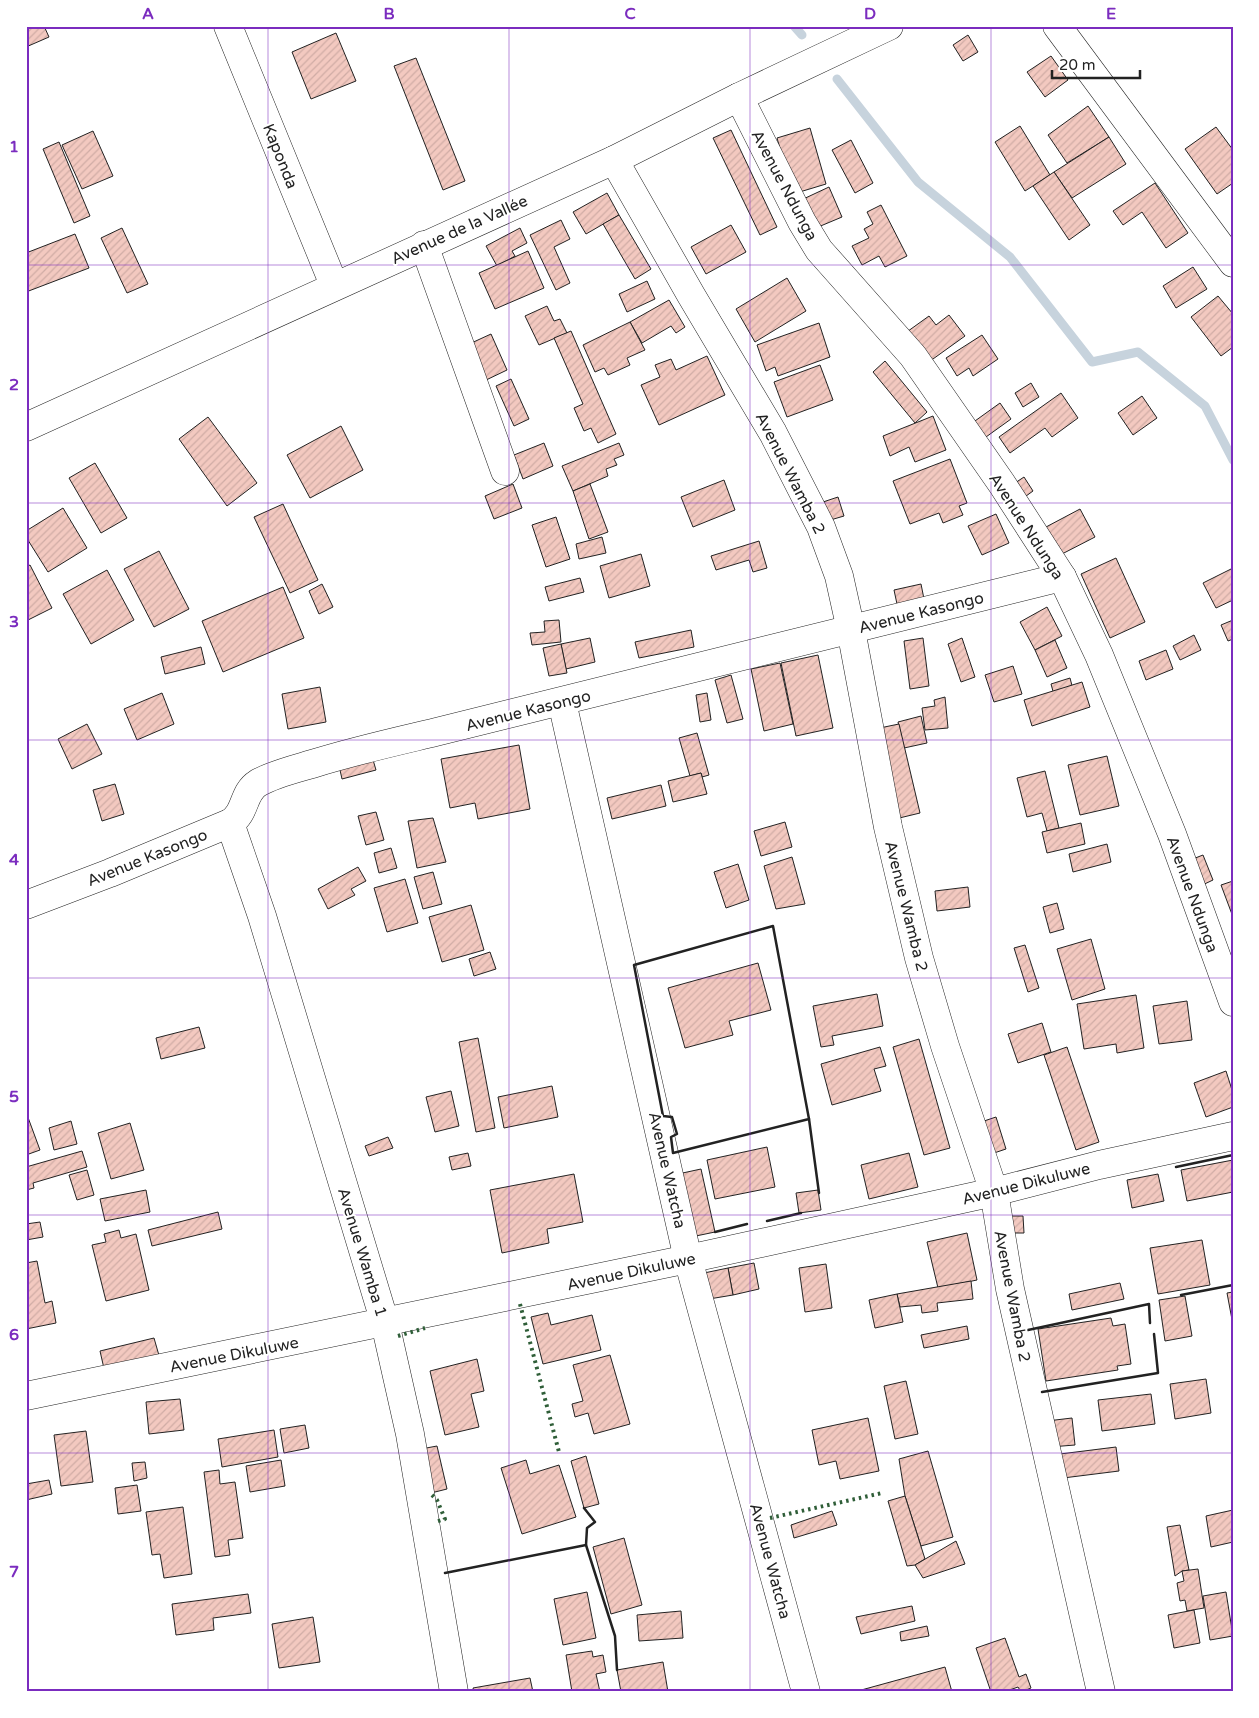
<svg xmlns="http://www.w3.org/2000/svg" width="1259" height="1718" font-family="'Varela Round',sans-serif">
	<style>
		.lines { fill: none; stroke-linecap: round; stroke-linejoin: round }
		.stream { stroke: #c7d3dd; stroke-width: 9 }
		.building { fill: url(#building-hatch); stroke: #222 }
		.minor-casing { stroke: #222; stroke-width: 29 }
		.minor { stroke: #fff; stroke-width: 28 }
		.hedge { stroke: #2f5e38; stroke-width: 4; stroke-dasharray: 2.5 4; stroke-linecap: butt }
		.wall { stroke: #222; stroke-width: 2.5 }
		.grid { fill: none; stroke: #7b2cbf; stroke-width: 1; stroke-opacity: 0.55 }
		.labels { text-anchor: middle; stroke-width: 4; stroke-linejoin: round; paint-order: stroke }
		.street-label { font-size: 16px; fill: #222; stroke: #fff }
		.neatline { fill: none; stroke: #7b2cbf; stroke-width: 2 }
		.grid-label { font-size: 16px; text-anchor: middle; font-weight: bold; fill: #7b2cbf }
	</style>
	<defs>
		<pattern id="building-hatch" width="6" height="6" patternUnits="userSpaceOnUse" patternTransform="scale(1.25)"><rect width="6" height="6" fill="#f3c9c0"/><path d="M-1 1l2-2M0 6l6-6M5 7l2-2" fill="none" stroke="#d0aca5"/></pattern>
	</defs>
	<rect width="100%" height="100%" fill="#fff"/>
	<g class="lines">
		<g class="stream">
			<polyline points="794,26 802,35"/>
			<polyline points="837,79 918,182 1010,257 1092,362 1138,352 1205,406 1233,460"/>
		</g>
	</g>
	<g class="building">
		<polygon points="26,26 44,26 49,37 26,47"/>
		<polygon points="336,33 356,81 311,99 292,52"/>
		<polygon points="968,35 978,52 963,61 953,45"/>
		<polygon points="1051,56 1068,80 1045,97 1027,72"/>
		<polygon points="416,58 465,181 443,190 394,66"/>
		<polygon points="1088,106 1109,137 1067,163 1048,135"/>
		<polygon points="1020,126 1050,175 1025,191 995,142"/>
		<polygon points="1216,127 1233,150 1233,183 1217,194 1185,149"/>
		<polygon points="810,128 826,184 793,194 777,138"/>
		<polygon points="731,130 777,227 760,235 713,138"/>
		<polygon points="93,131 113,176 82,189 62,145"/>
		<polygon points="1109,137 1126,164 1072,198 1054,172"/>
		<polygon points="851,140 873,183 855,193 832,150"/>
		<polygon points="59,142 90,216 74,223 43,149"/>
		<polygon points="1054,172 1090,225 1069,240 1033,186"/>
		<polygon points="1155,183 1188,233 1166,248 1142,212 1123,225 1113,211"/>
		<polygon points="829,187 842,217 811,230 799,201"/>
		<polygon points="607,193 619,215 586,234 573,212"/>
		<polygon points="881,205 907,256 885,267 879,256 862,265 852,246 869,238 864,229 873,224 867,212"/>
		<polygon points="619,215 651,269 635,279 603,224"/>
		<polygon points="561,220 570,239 554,247 570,283 556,290 530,235"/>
		<polygon points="731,225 746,252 706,274 691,247"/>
		<polygon points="122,228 148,284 127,293 101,238"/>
		<polygon points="520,228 527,243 512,251 515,256 497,266 486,246"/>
		<polygon points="75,234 89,268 26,292 26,253"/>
		<polygon points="528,251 544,288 495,309 479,273"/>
		<polygon points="1193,267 1207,289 1176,308 1163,286"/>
		<polygon points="787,278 806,311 755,342 736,309"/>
		<polygon points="647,281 655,299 627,312 619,294"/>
		<polygon points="1218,296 1233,314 1233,347 1221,356 1191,317"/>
		<polygon points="669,300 685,327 676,333 671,326 642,343 630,322"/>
		<polygon points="547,306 554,321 560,319 567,333 539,345 525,316"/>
		<polygon points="949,315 965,336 926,364 904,334 929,316 936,325"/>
		<polygon points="630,322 645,350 627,358 630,365 608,375 604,368 595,372 583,345"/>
		<polygon points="819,323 830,357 778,376 775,367 766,371 757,345"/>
		<polygon points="571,331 616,434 598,443 591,428 584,431 574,408 583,404 554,338"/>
		<polygon points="491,334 507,370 484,381 467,345"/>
		<polygon points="982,335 998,359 973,376 969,368 957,376 946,358"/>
		<polygon points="707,356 725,395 659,425 641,385 660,377 655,365 671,359 676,370"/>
		<polygon points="885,361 927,412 915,423 873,372"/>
		<polygon points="820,365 833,400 787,417 774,382"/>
		<polygon points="511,379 529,419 514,426 496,386"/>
		<polygon points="1031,383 1039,397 1023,407 1015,393"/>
		<polygon points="1061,393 1078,418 1052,437 1045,428 1010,453 999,437"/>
		<polygon points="1142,396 1157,418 1133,435 1118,413"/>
		<polygon points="1000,403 1011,419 979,442 968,426"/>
		<polygon points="933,416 946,450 915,462 909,447 890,456 883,436"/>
		<polygon points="208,417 257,483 227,506 179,439"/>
		<polygon points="341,426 363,470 310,498 287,455"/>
		<polygon points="544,443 553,466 523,479 514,455"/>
		<polygon points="619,443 624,455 614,459 617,465 606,469 608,476 573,491 562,466"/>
		<polygon points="950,459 967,503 959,506 963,515 943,523 939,513 910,524 893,481"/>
		<polygon points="95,463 127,518 101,533 69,478"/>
		<polygon points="1024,477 1033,491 1022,499 1012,485"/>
		<polygon points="724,480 735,510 693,527 681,497"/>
		<polygon points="513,484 522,508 494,519 485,496"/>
		<polygon points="590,484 608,532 589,539 573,491"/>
		<polygon points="838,497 844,516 820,523 814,505"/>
		<polygon points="283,504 318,580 290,593 254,517"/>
		<polygon points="63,508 87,548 48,572 26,537 26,531"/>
		<polygon points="1080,509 1095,537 1060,555 1046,527"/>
		<polygon points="996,514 1009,543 982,555 968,526"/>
		<polygon points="556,517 570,559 546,567 532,525"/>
		<polygon points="602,537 606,553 579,559 576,544"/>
		<polygon points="759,541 767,568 753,572 749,560 716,570 711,556"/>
		<polygon points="159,551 189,609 154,627 124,569"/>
		<polygon points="641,554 650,586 609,598 600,566"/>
		<polygon points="1116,558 1145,622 1110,638 1081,574"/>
		<polygon points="30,565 52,608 28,620 26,567"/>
		<polygon points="1233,568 1233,600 1216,608 1203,583"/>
		<polygon points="107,570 134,620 91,644 63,594"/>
		<polygon points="580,578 584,592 549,601 545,587"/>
		<polygon points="322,584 333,607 319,614 309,591"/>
		<polygon points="921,584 924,599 897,604 894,590"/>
		<polygon points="283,587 304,638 223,672 202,621"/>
		<polygon points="1047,607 1062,636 1035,650 1020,622"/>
		<polygon points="559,620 561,642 532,645 530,633 545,632 544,621"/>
		<polygon points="1233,620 1233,639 1228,641 1221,625"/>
		<polygon points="691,630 694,647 639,658 635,642"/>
		<polygon points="1194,635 1201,650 1180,660 1173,646"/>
		<polygon points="590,638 595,662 566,669 561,644"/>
		<polygon points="923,638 929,686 910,689 904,641"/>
		<polygon points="962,638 975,677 961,682 948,644"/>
		<polygon points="1055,640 1067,668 1047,677 1035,650"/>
		<polygon points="561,644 567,673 549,676 543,648"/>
		<polygon points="201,647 205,664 165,674 161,657"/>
		<polygon points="1166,650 1173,669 1146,680 1139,661"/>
		<polygon points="818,655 833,728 796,736 781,663"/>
		<polygon points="780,663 793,724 764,731 751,669"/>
		<polygon points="1013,666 1022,694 994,702 985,675"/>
		<polygon points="731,675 743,719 727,723 715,680"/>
		<polygon points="1070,678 1075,697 1056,702 1051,684"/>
		<polygon points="1082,682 1090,707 1032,726 1024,700"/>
		<polygon points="320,687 326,722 288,729 282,694"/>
		<polygon points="162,693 174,724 137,740 124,709"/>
		<polygon points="707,693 711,720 700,722 696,695"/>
		<polygon points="945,697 948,728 925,730 922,708 935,706 934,700"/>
		<polygon points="921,716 927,743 904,748 898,722"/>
		<polygon points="87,724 102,754 72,769 58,739"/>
		<polygon points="899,724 920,813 891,820 870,730"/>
		<polygon points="697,733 709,775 702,777 701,773 690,776 679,738"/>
		<polygon points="519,745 530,809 478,819 475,803 450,808 441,759"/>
		<polygon points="371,753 376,770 342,779 338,761"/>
		<polygon points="1107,756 1119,806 1080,815 1068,765"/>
		<polygon points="1045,771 1059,828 1047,831 1042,813 1027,817 1017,778"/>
		<polygon points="701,773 707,794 673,802 668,781"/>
		<polygon points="115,784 124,814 102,821 93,790"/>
		<polygon points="661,785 666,806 612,819 607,798"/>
		<polygon points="376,812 384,840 366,845 358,816"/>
		<polygon points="433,818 446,862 417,868 408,821"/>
		<polygon points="785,822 792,847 761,856 754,831"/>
		<polygon points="1081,823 1085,844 1047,853 1042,832"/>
		<polygon points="1107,844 1111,862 1073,872 1069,854"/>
		<polygon points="391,848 397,868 379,873 374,853"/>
		<polygon points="1203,855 1213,880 1196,888 1185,862"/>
		<polygon points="792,857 805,904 776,909 764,866"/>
		<polygon points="738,864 749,900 726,908 714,872"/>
		<polygon points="358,867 366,881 351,889 355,895 328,909 318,889"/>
		<polygon points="433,872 442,904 423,909 414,877"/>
		<polygon points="405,879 418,923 387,932 374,888"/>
		<polygon points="1233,881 1233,917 1221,885"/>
		<polygon points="968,887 970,907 937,911 935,891"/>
		<polygon points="1057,903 1064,929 1050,933 1043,907"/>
		<polygon points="471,905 484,950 442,962 429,917"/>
		<polygon points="1091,939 1105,989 1072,1000 1057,949"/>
		<polygon points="1025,945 1039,988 1028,992 1014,948"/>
		<polygon points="490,952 496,969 474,976 469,959"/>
		<polygon points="758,963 771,1010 729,1021 733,1035 685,1048 668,988"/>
		<polygon points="877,994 883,1026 832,1036 834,1045 821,1047 813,1006"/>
		<polygon points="1136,995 1144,1048 1117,1053 1116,1044 1084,1049 1077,1004"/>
		<polygon points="1187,1001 1192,1040 1159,1044 1153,1006"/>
		<polygon points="1042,1023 1051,1052 1018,1063 1008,1034"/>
		<polygon points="199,1027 205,1048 161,1059 156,1038"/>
		<polygon points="478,1038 495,1128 476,1132 459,1042"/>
		<polygon points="919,1039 950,1148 924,1155 893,1047"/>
		<polygon points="880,1047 886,1066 874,1069 881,1091 832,1105 821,1064"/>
		<polygon points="1067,1047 1099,1142 1076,1150 1044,1055"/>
		<polygon points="1226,1071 1233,1093 1233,1107 1206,1117 1194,1083"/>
		<polygon points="552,1086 558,1117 504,1128 498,1097"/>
		<polygon points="451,1091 459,1126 435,1132 426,1097"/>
		<polygon points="26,1112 40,1150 26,1155"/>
		<polygon points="996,1117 1006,1149 991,1154 981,1122"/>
		<polygon points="71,1121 77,1144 54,1150 49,1128"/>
		<polygon points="130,1123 144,1170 111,1179 98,1133"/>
		<polygon points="388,1137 393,1148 369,1156 365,1146"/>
		<polygon points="767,1147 775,1187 715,1199 707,1160"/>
		<polygon points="82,1151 87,1167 33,1183 34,1188 26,1190 26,1167"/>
		<polygon points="468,1153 471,1166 452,1170 449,1157"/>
		<polygon points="909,1153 918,1187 869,1199 861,1165"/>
		<polygon points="1233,1160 1233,1192 1187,1201 1181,1170"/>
		<polygon points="701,1169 715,1232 691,1237 678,1174"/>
		<polygon points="87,1170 94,1195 77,1200 69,1175"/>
		<polygon points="574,1174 583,1222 547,1229 549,1243 502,1253 490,1190"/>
		<polygon points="1158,1174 1164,1201 1132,1208 1127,1180"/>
		<polygon points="146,1190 150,1212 105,1221 100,1199"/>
		<polygon points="818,1190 821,1210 799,1213 796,1193"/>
		<polygon points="218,1212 222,1229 152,1246 148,1230"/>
		<polygon points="1008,1216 1023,1216 1024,1233 1008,1233"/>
		<polygon points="40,1222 43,1237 26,1240 26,1224"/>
		<polygon points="119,1230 121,1238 136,1234 149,1290 106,1301 92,1245 106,1242 104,1234"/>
		<polygon points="967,1233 977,1280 938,1288 927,1242"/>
		<polygon points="1202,1240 1210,1285 1158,1294 1150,1248"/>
		<polygon points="37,1261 45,1303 52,1301 56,1323 26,1329 26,1263"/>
		<polygon points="754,1263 759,1289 733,1295 728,1268"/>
		<polygon points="826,1264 832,1308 805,1312 799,1268"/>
		<polygon points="728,1268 733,1295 709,1299 704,1273"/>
		<polygon points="971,1281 973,1299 937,1303 938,1311 922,1313 921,1305 900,1307 897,1294"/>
		<polygon points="1120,1283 1124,1299 1072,1310 1069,1294"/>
		<polygon points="1233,1292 1233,1325 1227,1293"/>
		<polygon points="897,1294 903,1322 875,1328 869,1300"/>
		<polygon points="1185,1296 1192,1336 1165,1341 1159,1300"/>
		<polygon points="548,1313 551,1325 592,1315 601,1350 543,1364 531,1317"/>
		<polygon points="1111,1318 1113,1326 1125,1324 1131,1364 1117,1366 1118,1370 1046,1381 1038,1329"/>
		<polygon points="967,1326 969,1339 924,1348 921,1335"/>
		<polygon points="154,1338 160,1359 105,1373 100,1351"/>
		<polygon points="610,1355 630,1424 594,1434 588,1413 575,1417 572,1404 583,1401 573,1365"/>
		<polygon points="477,1359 484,1391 471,1394 479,1427 445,1435 430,1371"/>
		<polygon points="1206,1379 1211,1413 1175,1419 1170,1384"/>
		<polygon points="906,1381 918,1434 895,1439 884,1386"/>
		<polygon points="1151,1394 1155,1424 1102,1431 1098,1400"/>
		<polygon points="180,1399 184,1430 149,1434 146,1402"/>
		<polygon points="868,1418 879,1471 840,1479 836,1461 819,1465 812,1430"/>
		<polygon points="1072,1418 1075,1445 1050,1447 1047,1421"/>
		<polygon points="305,1425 309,1448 284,1453 280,1429"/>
		<polygon points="274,1430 278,1457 222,1467 218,1439"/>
		<polygon points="86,1431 93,1482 61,1486 54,1435"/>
		<polygon points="437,1446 447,1489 431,1493 421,1449"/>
		<polygon points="1116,1447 1119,1471 1055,1479 1052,1455"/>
		<polygon points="928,1451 953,1537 921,1546 905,1496 899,1459"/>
		<polygon points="586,1456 599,1504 584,1508 571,1461"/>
		<polygon points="281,1460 285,1486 250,1492 246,1466"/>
		<polygon points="526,1460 530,1474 559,1465 576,1517 522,1534 501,1468"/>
		<polygon points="145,1462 147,1478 134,1481 132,1463"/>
		<polygon points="219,1470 220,1484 235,1482 243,1538 228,1540 230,1555 215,1557 204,1472"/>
		<polygon points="49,1480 52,1494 26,1500 26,1484"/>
		<polygon points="137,1485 141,1511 118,1514 115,1488"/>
		<polygon points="905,1496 925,1559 915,1565 907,1566 888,1501"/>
		<polygon points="183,1507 192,1574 164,1578 160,1554 152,1555 146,1512"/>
		<polygon points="1233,1510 1233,1542 1211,1547 1206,1516"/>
		<polygon points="832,1511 837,1525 794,1538 791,1525"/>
		<polygon points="1180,1525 1189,1570 1182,1571 1175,1576 1167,1527"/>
		<polygon points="624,1538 642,1605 611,1614 593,1547"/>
		<polygon points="956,1541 965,1564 923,1578 915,1565"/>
		<polygon points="1198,1569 1204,1608 1187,1611 1185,1600 1180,1601 1177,1583 1184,1581 1182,1571"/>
		<polygon points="587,1592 596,1638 563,1645 554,1599"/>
		<polygon points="1226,1592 1233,1636 1210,1640 1203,1596"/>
		<polygon points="248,1594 251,1613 213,1618 214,1630 176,1635 172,1604"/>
		<polygon points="912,1606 915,1621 861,1634 856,1617"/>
		<polygon points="1194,1610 1200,1643 1174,1648 1168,1615"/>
		<polygon points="681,1611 683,1638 639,1641 637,1615"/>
		<polygon points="313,1617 320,1662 279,1668 272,1624"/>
		<polygon points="927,1626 929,1636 901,1641 900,1632"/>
		<polygon points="1005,1638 1019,1677 1026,1674 1031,1688 1021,1692 1018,1687 1004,1692 991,1692 976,1648"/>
		<polygon points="592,1651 593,1657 603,1655 606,1672 596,1674 600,1692 572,1692 566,1655"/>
		<polygon points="663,1662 668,1692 621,1692 617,1670"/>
		<polygon points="945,1667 952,1692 854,1692"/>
		<polygon points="530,1678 533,1692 474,1692 473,1688"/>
	</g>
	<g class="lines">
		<defs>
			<g id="minor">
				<polyline points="228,26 334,285"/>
				<polyline points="1057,26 1233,263"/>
				<polyline points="739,97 802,222 819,250 913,356 1002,484 1062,577 1099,655 1172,834 1233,1002"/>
				<polyline points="614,160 691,295 773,433 821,527 839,576 851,630 888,827 919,958 945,1046 994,1192 1010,1289 1101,1692"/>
				<polyline points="424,245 505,471"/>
				<polyline points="26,427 614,160 739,97 889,26"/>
				<polyline points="562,702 688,1259 806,1692"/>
				<polyline points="230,823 262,916 385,1323 410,1434 454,1692"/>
				<path d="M26,905L110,873L230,823C247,812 242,793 258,783C274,774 295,769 312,764C353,751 394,742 436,732L1062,577"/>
				<polyline points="26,1396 688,1259 994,1192 1099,1165 1233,1136"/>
			</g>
		</defs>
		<use href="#minor" class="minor-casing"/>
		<use href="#minor" class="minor"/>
		<g class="hedge">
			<polyline points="520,1304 559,1452"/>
			<polyline points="398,1336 425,1328"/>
			<polyline points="432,1495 437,1500 445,1519 435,1522"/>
			<polyline points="770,1518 882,1493"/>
		</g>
		<g class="wall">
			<polygon points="773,926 809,1119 673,1153 671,1137 677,1134 672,1117 663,1116 634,965"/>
			<polyline points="809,1119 819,1193"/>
			<polyline points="1176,1167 1233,1155"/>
			<polyline points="767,1221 801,1213"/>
			<polyline points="715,1232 747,1224"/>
			<polyline points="1181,1295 1233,1285"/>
			<polyline points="1028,1330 1149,1304 1150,1323"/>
			<polyline points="1042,1392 1158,1373 1154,1334"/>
			<polyline points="586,1545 615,1636 617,1670"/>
			<polyline points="445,1573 586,1545 587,1528 595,1522 584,1508"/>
		</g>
	</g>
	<path class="grid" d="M268,26V1692M509,26V1692M750,26V1692M991,26V1692M26,265H1233M26,503H1233M26,740H1233M26,978H1233M26,1215H1233M26,1453H1233"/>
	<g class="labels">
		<g class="street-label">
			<text transform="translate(281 156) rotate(68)" y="6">Kaponda</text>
			<text transform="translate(785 185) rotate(62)" y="6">Avenue Ndunga</text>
			<text transform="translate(459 229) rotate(-24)" y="6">Avenue de la Vallée</text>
			<text transform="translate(791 473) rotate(63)" y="6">Avenue Wamba 2</text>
			<text transform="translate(1027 526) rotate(57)" y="6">Avenue Ndunga</text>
			<text transform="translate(921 612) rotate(-14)" y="6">Avenue Kasongo</text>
			<text transform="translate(528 710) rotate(-14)" y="6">Avenue Kasongo</text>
			<text transform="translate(147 857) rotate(-22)" y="6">Avenue Kasongo</text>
			<text transform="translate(1193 894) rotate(70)" y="6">Avenue Ndunga</text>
			<text transform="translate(907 906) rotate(76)" y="6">Avenue Wamba 2</text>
			<text transform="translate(668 1170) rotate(77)" y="6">Avenue Watcha</text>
			<text transform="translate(1026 1183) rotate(-14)" y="6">Avenue Dikuluwe</text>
			<text transform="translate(363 1252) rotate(73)" y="6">Avenue Wamba 1</text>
			<text transform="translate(631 1271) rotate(-12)" y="6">Avenue Dikuluwe</text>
			<text transform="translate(1013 1296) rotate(79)" y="6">Avenue Wamba 2</text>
			<text transform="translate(234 1354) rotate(-11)" y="6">Avenue Dikuluwe</text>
			<text transform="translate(771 1561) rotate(75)" y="6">Avenue Watcha</text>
		</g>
	</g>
	<rect width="1259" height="1718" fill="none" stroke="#ffffff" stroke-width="55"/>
	<path d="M1052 70v8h88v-8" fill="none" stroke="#222222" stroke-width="2.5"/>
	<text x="1059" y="70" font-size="15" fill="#222222" stroke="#ffffff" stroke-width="4" paint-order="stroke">20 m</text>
	<rect x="28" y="28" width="1204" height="1662" class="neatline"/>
	<g class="grid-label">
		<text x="148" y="19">A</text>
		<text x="389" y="19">B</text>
		<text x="630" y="19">C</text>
		<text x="870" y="19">D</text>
		<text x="1111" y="19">E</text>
		<text x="14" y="152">1</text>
		<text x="14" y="390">2</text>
		<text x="14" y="627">3</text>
		<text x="14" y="865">4</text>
		<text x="14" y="1102">5</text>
		<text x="14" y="1340">6</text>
		<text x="14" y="1577">7</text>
	</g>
</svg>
